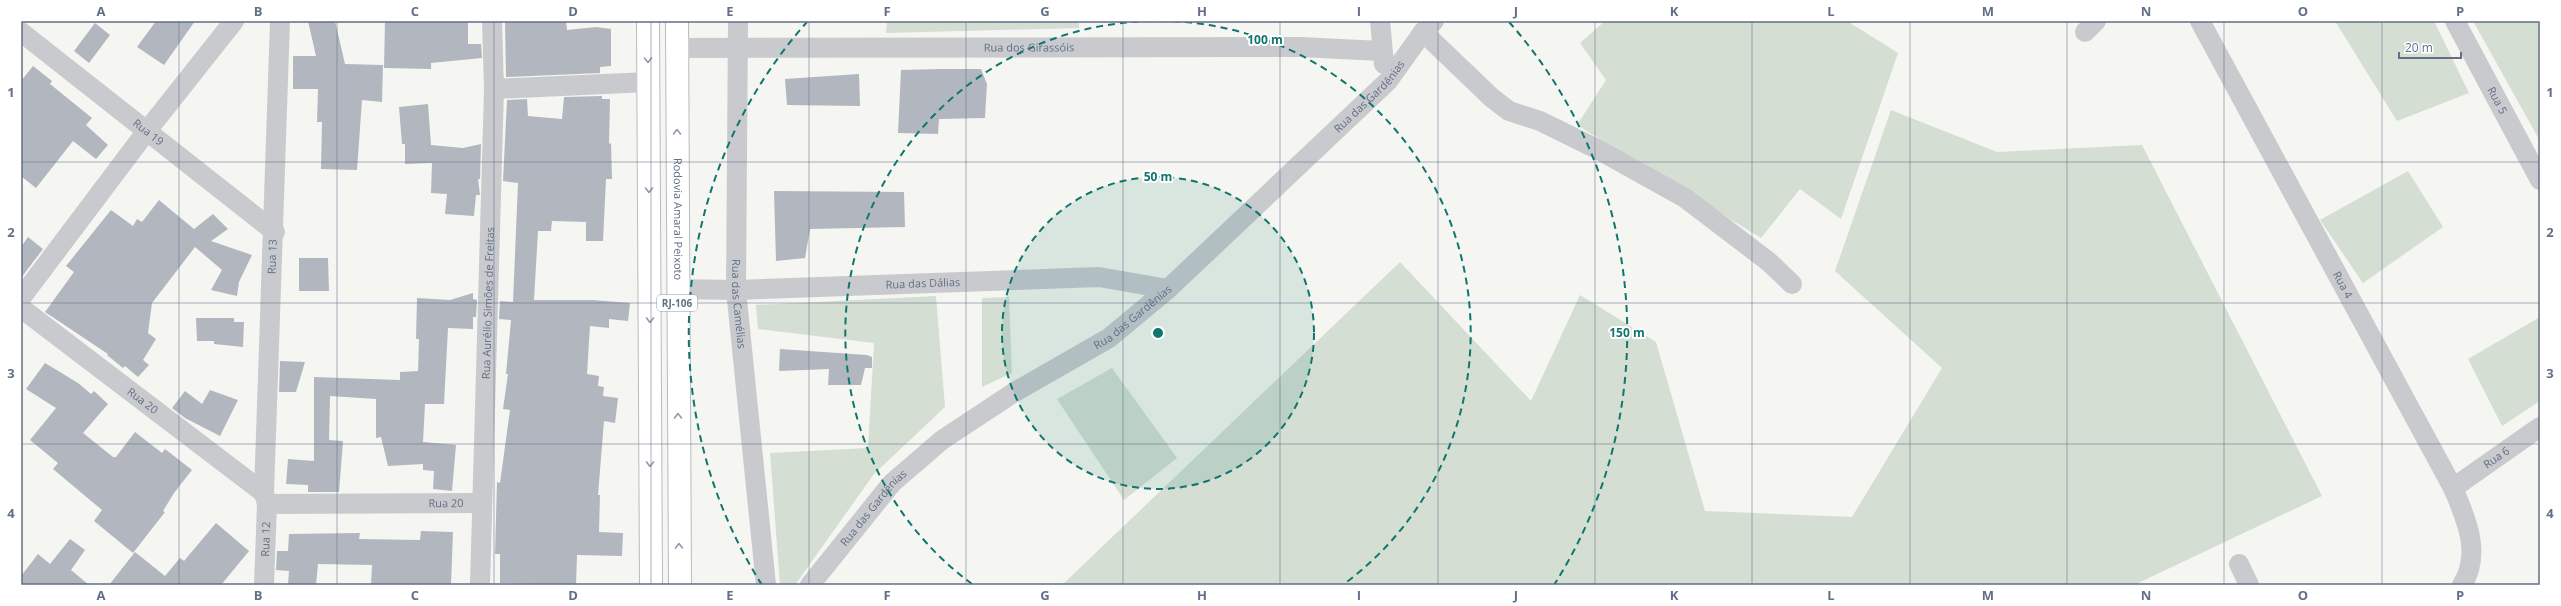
<svg xmlns="http://www.w3.org/2000/svg" width="2561" height="606" font-family="'Open Sans',sans-serif">
	<style>
		.green { fill: #d4ded2 }
		.building { fill: #b2b7bf }
		.lines { fill: none; stroke-linecap: round; stroke-linejoin: round }
		.highway-casing { stroke: #b9bbbf; stroke-width: 24 }
		.street { stroke: #c8cace; stroke-width: 20 }
		.highway { stroke: #fff; stroke-width: 22 }
		.oneway { stroke: #919aaa }
		.grid { fill: none; stroke: #626f86; stroke-width: 1; stroke-opacity: 0.55 }
		.ring { fill: none; stroke: #0f766e; stroke-width: 2; stroke-dasharray: 7 5 }
		.labels { text-anchor: middle; stroke-width: 4; stroke-linejoin: round; paint-order: stroke }
		.shield { fill: #fff; stroke: #919aaa; stroke-width: 1 }
		.shield-label { font-size: 10px; font-weight: bold; fill: #626f86 }
		.street-label { font-size: 11px; fill: #626f86; stroke: #fff }
		.centre { fill: #0f766e; stroke: #fff; stroke-width: 2 }
		.ring-label { font-size: 12px; text-anchor: middle; font-weight: bold; fill: #0f766e; stroke: #fff; stroke-width: 4; stroke-linejoin: round; paint-order: stroke }
		.neatline { fill: none; stroke: #626f86; stroke-width: 1.5 }
		.grid-label { font-size: 13px; text-anchor: middle; font-weight: bold; fill: #626f86 }
	</style>
	<rect width="100%" height="100%" fill="#f5f6f1"/>
	<g class="green">
		<polygon points="887,21 1079,21 1079,28 886,33"/>
		<polygon points="1605,21 1847,21 1898,53 1841,219 1800,189 1761,238 1577,125 1606,80 1580,43"/>
		<polygon points="2335,21 2434,21 2469,93 2397,121"/>
		<polygon points="2473,21 2540,21 2540,141"/>
		<polygon points="1891,110 1997,152 2142,145 2322,496 2134,585 1062,585 1400,262 1531,401 1580,295 1656,342 1705,511 1852,517 1942,368 1835,271"/>
		<polygon points="2408,171 2443,227 2363,283 2320,220"/>
		<polygon points="936,296 945,407 874,474 795,585 780,585 770,453 868,448 874,343 758,329 756,305"/>
		<polygon points="1009,297 1012,373 982,387 982,298"/>
		<polygon points="2540,317 2540,401 2502,426 2468,359"/>
		<polygon points="1112,368 1177,458 1124,500 1057,399"/>
	</g>
	<g class="building">
		<polygon points="156,21 195,21 164,65 137,47"/>
		<polygon points="308,21 335,21 345,64 383,65 382,102 362,100 357,170 321,169 322,122 317,122 318,89 293,89 293,56 316,56"/>
		<polygon points="385,21 468,21 468,44 481,44 482,58 431,63 431,69 384,68"/>
		<polygon points="505,21 566,21 567,30 596,27 611,29 611,66 600,67 600,73 506,77"/>
		<polygon points="95,23 110,35 89,63 74,51"/>
		<polygon points="33,66 52,81 50,84 92,118 86,125 108,145 96,159 73,141 36,188 21,176 21,81"/>
		<polygon points="941,69 981,69 987,84 985,118 939,119 938,134 898,133 901,70"/>
		<polygon points="859,74 860,106 787,105 785,79"/>
		<polygon points="602,96 602,99 610,99 609,144 611,143 612,179 606,179 603,241 586,241 586,222 552,221 551,231 538,231 534,300 593,300 630,303 628,321 609,319 609,328 590,326 587,374 599,376 598,386 604,387 603,396 618,398 615,423 604,421 598,495 600,495 599,532 623,533 622,556 577,555 576,585 500,583 500,554 495,554 497,482 500,483 510,410 503,409 508,374 506,374 511,320 499,319 500,301 513,302 518,183 503,181 507,100 527,99 528,116 562,119 564,97"/>
		<polygon points="428,104 431,145 463,148 481,144 480,179 478,179 480,195 476,195 474,216 445,214 447,194 431,193 432,163 405,164 405,144 402,144 399,107"/>
		<polygon points="774,191 904,192 905,227 810,229 805,258 776,261"/>
		<polygon points="159,200 194,229 213,214 228,229 211,241 252,255 239,282 237,296 211,290 222,270 195,247 152,303 148,333 156,339 143,360 149,365 138,377 125,366 123,368 107,355 108,354 45,312 74,272 66,266 111,210 133,226 137,219 142,222"/>
		<polygon points="28,237 43,249 21,278 21,247"/>
		<polygon points="299,258 328,258 329,291 299,291"/>
		<polygon points="473,293 473,299 477,300 476,317 473,317 473,329 448,328 444,404 425,404 423,442 456,445 452,491 433,489 434,471 423,470 423,464 388,466 381,437 376,438 376,399 330,396 329,440 343,441 339,492 308,492 308,485 286,484 288,459 314,461 314,377 400,380 400,372 418,371 419,339 416,339 417,298 450,300"/>
		<polygon points="196,318 234,318 234,322 244,322 243,347 214,344 214,341 197,341"/>
		<polygon points="780,349 867,355 872,357 872,368 865,368 861,385 828,385 829,369 779,371"/>
		<polygon points="280,361 305,362 296,392 279,392"/>
		<polygon points="45,363 78,383 91,394 94,391 108,404 83,433 113,457 116,457 135,432 162,453 165,449 192,470 174,493 163,511 165,512 133,553 94,521 102,510 53,469 58,463 30,440 56,408 26,389"/>
		<polygon points="210,390 238,400 220,436 185,418 172,408 185,391 202,404"/>
		<polygon points="216,523 249,551 221,585 109,585 135,552 165,576 180,558 184,561"/>
		<polygon points="421,531 453,532 451,585 371,585 372,565 318,564 316,585 288,585 289,571 276,570 277,551 288,551 289,534 360,533 359,539 420,540"/>
		<polygon points="70,539 85,550 71,570 89,585 21,585 21,576 38,554 50,564"/>
	</g>
	<g class="lines">
		<defs>
			<g id="highway">
				<polyline points="648,21 651,585"/>
				<path id="s13" d="M677,21L680,585"/>
			</g>
		</defs>
		<use href="#highway" class="highway-casing"/>
		<g class="street">
			<path id="s1" d="M738,21L736,290L766,585"/>
			<polyline points="1380,21 1384,64"/>
			<path id="s2" d="M2200,21L2453,488C2466,518 2482,554 2462,585"/>
			<path id="s3" d="M2455,21L2540,180"/>
			<path id="s4" d="M21,32L275,232"/>
			<polyline points="1423,32 1492,98 1509,111 1540,121 1599,150 1685,198 1769,262 1792,284"/>
			<polyline points="2085,32 2096,21"/>
			<path id="s5" d="M677,48L1300,47L1381,51"/>
			<polyline points="494,89 649,82"/>
			<path id="s6" d="M677,289L736,290L1099,277L1168,289"/>
			<polyline points="21,298 146,132 234,21"/>
			<path id="s7" d="M21,308L264,493"/>
			<path id="s8" d="M2453,488L2540,427"/>
			<path id="s9" d="M267,504L482,503"/>
			<polyline points="2239,564 2249,585"/>
			<path id="s10" d="M264,585L267,504L264,493L280,21"/>
			<path id="s11" d="M480,585L494,89L492,21"/>
			<path id="s12" d="M810,585L892,483L942,440L1013,393L1109,338L1168,289L1388,81L1423,32L1434,21"/>
		</g>
		<use href="#highway" class="highway"/>
	</g>
	<defs><path id="oneway-chevron" d="M-2-3.5L2.5 0L-2 3.5" fill="none" stroke-width="1.6" stroke-linecap="round" stroke-linejoin="round"/></defs>
	<g class="oneway">
		<use href="#oneway-chevron" transform="translate(648 60) rotate(89)"/>
		<use href="#oneway-chevron" transform="translate(677 132) rotate(-90)"/>
		<use href="#oneway-chevron" transform="translate(649 190) rotate(90)"/>
		<use href="#oneway-chevron" transform="translate(650 320) rotate(90)"/>
		<use href="#oneway-chevron" transform="translate(678 416) rotate(-91)"/>
		<use href="#oneway-chevron" transform="translate(650 464) rotate(90)"/>
		<use href="#oneway-chevron" transform="translate(679 546) rotate(-91)"/>
	</g>
	<path class="grid" d="M179,21V585M337,21V585M494,21V585M651,21V585M809,21V585M966,21V585M1123,21V585M1280,21V585M1438,21V585M1595,21V585M1752,21V585M1910,21V585M2067,21V585M2224,21V585M2382,21V585M21,162H2540M21,303H2540M21,444H2540"/>
	<circle cx="1158" cy="333" r="156" fill="#0f766e" fill-opacity=".12"/>
	<g class="ring">
		<circle cx="1158" cy="333" r="156"/>
		<path d="M972 584A312 312 0 0 1 1155 21M1161 21A312 312 0 0 1 1344 584"/>
		<path d="M762 585A469 469 0 0 1 807 22M1509 22A469 469 0 0 1 1554 585"/>
	</g>
	<g class="labels">
		<rect class="shield" x="657" y="295" width="40" height="16" rx="3"/>
		<g class="shield-label">
			<text x="677" y="307">RJ-106</text>
		</g>
		<g class="street-label">
			<text dy="4" stroke="none"><textPath href="#s5" startOffset="352">Rua dos Girassóis</textPath></text>
			<text dy="4" stroke="none"><textPath href="#s12" startOffset="748">Rua das Gardênias</textPath></text>
			<text dy="4" stroke="none"><textPath href="#s3" startOffset="90">Rua 5</textPath></text>
			<text dy="4" stroke="none"><textPath href="#s4" startOffset="162">Rua 19</textPath></text>
			<text dy="4" stroke="none"><textPath href="#s13" startOffset="198">Rodovia Amaral Peixoto</textPath></text>
			<text dy="4" stroke="none"><textPath href="#s10" startOffset="329">Rua 13</textPath></text>
			<text dy="4" stroke="none"><textPath href="#s6" startOffset="246">Rua das Dálias</textPath></text>
			<text dy="4" stroke="none"><textPath href="#s2" startOffset="300">Rua 4</textPath></text>
			<text dy="4" stroke="none"><textPath href="#s11" startOffset="282">Rua Aurélio Simões de Freitas</textPath></text>
			<text dy="4" stroke="none"><textPath href="#s1" startOffset="283">Rua das Camélias</textPath></text>
			<text dy="4" stroke="none"><textPath href="#s12" startOffset="424">Rua das Gardênias</textPath></text>
			<text dy="4" stroke="none"><textPath href="#s7" startOffset="153">Rua 20</textPath></text>
			<text dy="4" stroke="none"><textPath href="#s8" startOffset="53">Rua 6</textPath></text>
			<text dy="4" stroke="none"><textPath href="#s9" startOffset="179">Rua 20</textPath></text>
			<text dy="4" stroke="none"><textPath href="#s12" startOffset="100">Rua das Gardênias</textPath></text>
			<text dy="4" stroke="none"><textPath href="#s10" startOffset="46">Rua 12</textPath></text>
		</g>
	</g>
	<circle cx="1158" cy="333" r="6" class="centre"/>
	<g class="ring-label">
		<text x="1265" y="44">100 m</text>
		<text x="1158" y="181">50 m</text>
		<text x="1627" y="337">150 m</text>
	</g>
	<rect width="2561" height="606" fill="none" stroke="#ffffff" stroke-width="44"/>
	<path d="M2399 52v6h62v-6" fill="none" stroke="#626f86" stroke-width="2"/>
	<text x="2405" y="52" font-size="12" fill="#626f86" stroke="#ffffff" stroke-width="3" paint-order="stroke">20 m</text>
	<rect x="22" y="22" width="2517" height="562" class="neatline"/>
	<g class="grid-label">
		<text x="101" y="16">A</text>
		<text x="258" y="16">B</text>
		<text x="415" y="16">C</text>
		<text x="573" y="16">D</text>
		<text x="730" y="16">E</text>
		<text x="887" y="16">F</text>
		<text x="1045" y="16">G</text>
		<text x="1202" y="16">H</text>
		<text x="1359" y="16">I</text>
		<text x="1516" y="16">J</text>
		<text x="1674" y="16">K</text>
		<text x="1831" y="16">L</text>
		<text x="1988" y="16">M</text>
		<text x="2146" y="16">N</text>
		<text x="2303" y="16">O</text>
		<text x="2460" y="16">P</text>
		<text x="11" y="97">1</text>
		<text x="2550" y="97">1</text>
		<text x="11" y="237">2</text>
		<text x="2550" y="237">2</text>
		<text x="11" y="378">3</text>
		<text x="2550" y="378">3</text>
		<text x="11" y="518">4</text>
		<text x="2550" y="518">4</text>
		<text x="101" y="600">A</text>
		<text x="258" y="600">B</text>
		<text x="415" y="600">C</text>
		<text x="573" y="600">D</text>
		<text x="730" y="600">E</text>
		<text x="887" y="600">F</text>
		<text x="1045" y="600">G</text>
		<text x="1202" y="600">H</text>
		<text x="1359" y="600">I</text>
		<text x="1516" y="600">J</text>
		<text x="1674" y="600">K</text>
		<text x="1831" y="600">L</text>
		<text x="1988" y="600">M</text>
		<text x="2146" y="600">N</text>
		<text x="2303" y="600">O</text>
		<text x="2460" y="600">P</text>
	</g>
</svg>
